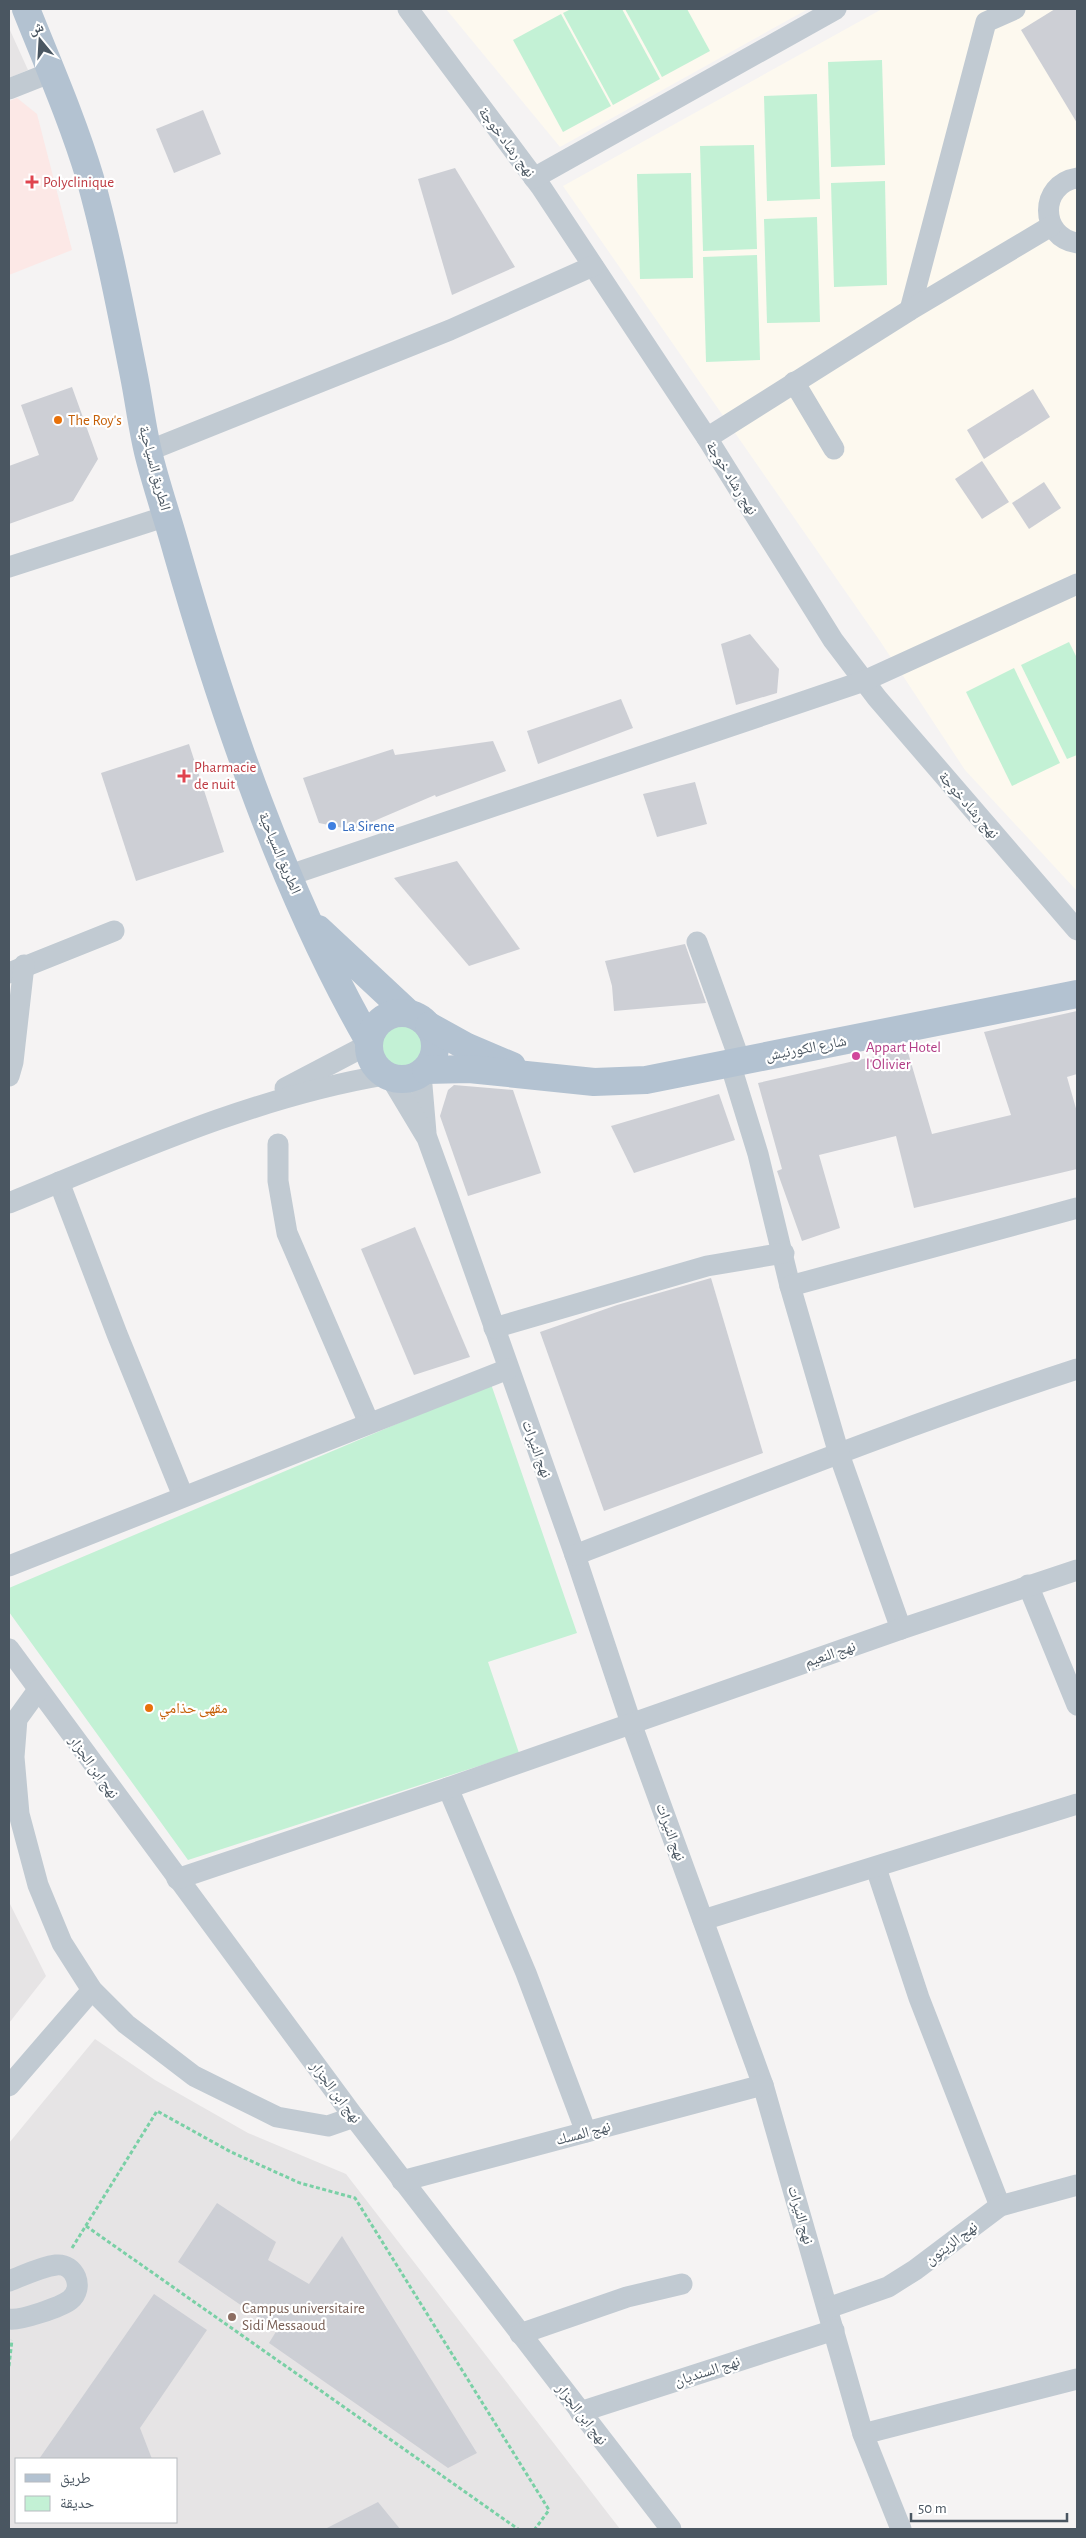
<svg xmlns="http://www.w3.org/2000/svg" width="1086" height="2538" font-family="'Alegreya Sans','Noto Naskh Arabic',sans-serif">
	<style>
		.commercial { fill: #fdf9ef }
		.education { fill: #e6e4e5; fill-rule: evenodd }
		.medical { fill: #fce8e6 }
		.green { fill: #c3f1d5 }
		.building { fill: #cdcfd5 }
		.lines { fill: none; stroke-linecap: round; stroke-linejoin: round }
		.path { stroke: #7ad0a6; stroke-width: 3; stroke-dasharray: 4 2.5; stroke-linecap: butt }
		.minor { stroke: #c1cad2; stroke-width: 21 }
		.major { stroke: #b3c2d1; stroke-width: 28 }
		.health-dot { fill: #e0444e; stroke: #fff; stroke-width: 2 }
		.food-dot { fill: #e8710a; stroke: #fff; stroke-width: 2 }
		.shop-dot { fill: #3f7fe0; stroke: #fff; stroke-width: 2 }
		.hotel-dot { fill: #d1479c; stroke: #fff; stroke-width: 2 }
		.education-dot { fill: #8d6e63; stroke: #fff; stroke-width: 2 }
		.labels { text-anchor: middle; stroke-width: 4.5; stroke-linejoin: round; paint-order: stroke }
		.street-label { font-size: 15px; fill: #4a5661; stroke: #fff }
		.health-label { font-size: 15px; fill: #be3a42; stroke: #fff; text-anchor: start }
		.food-label { font-size: 15px; fill: #c56008; stroke: #fff; text-anchor: start }
		.shop-label { font-size: 15px; fill: #366cbe; stroke: #fff; text-anchor: start }
		.hotel-label { font-size: 15px; fill: #b23c85; stroke: #fff; text-anchor: start }
		.education-label { font-size: 15px; fill: #785e54; stroke: #fff; text-anchor: start }
	</style>
	<rect width="100%" height="100%" fill="#f5f3f3"/>
	<g class="commercial">
		<polygon points="446,9 808,9 560,147"/>
		<polygon points="882,9 1077,9 1077,891 965,770 880,641 563,186"/>
	</g>
	<g class="education">
		<polygon points="9,28 28,70 9,78"/>
		<polygon points="9,1902 46,1976 9,2023"/>
		<path d="M95,2039L155,2080L248,2133L346,2174L620,2529H9V2143ZM16,2459H176V2522H16Z"/>
	</g>
	<polygon class="medical" points="17,98 37,114 72,250 9,275 9,101"/>
	<g class="green">
		<polygon points="571,9 622,9 660,79 613,105 563,13"/>
		<polygon points="625,9 687,9 710,51 662,77"/>
		<polygon points="561,14 611,106 563,132 513,40"/>
		<polygon points="882,60 885,165 831,167 828,62"/>
		<polygon points="817,94 820,199 767,201 764,96"/>
		<polygon points="754,145 757,249 703,251 700,146"/>
		<polygon points="691,173 693,278 640,279 637,174"/>
		<polygon points="885,181 887,285 834,287 831,183"/>
		<polygon points="817,217 820,322 767,323 764,219"/>
		<polygon points="757,255 760,360 706,362 703,257"/>
		<polygon points="1069,642 1077,658 1077,755 1067,759 1021,665"/>
		<polygon points="1014,668 1060,763 1012,786 966,692"/>
		<circle cx="400" cy="1046" r="22"/>
		<polygon points="491,1384 577,1633 488,1662 519,1753 188,1860 9,1612 9,1588"/>
	</g>
	<g class="building">
		<polygon points="1055,9 1077,9 1077,123 1021,30"/>
		<polygon points="203,110 221,154 174,173 156,129"/>
		<polygon points="455,168 515,267 452,295 418,179"/>
		<polygon points="72,387 98,459 73,501 9,524 9,466 39,455 21,405"/>
		<polygon points="1033,389 1050,417 984,459 967,430"/>
		<polygon points="982,461 1009,502 982,519 955,479"/>
		<polygon points="1044,482 1061,508 1029,529 1012,503"/>
		<polygon points="750,634 779,669 777,693 736,705 721,644"/>
		<polygon points="621,699 633,728 538,764 527,731"/>
		<polygon points="493,741 506,771 436,797 435,795 353,830 319,823 303,778 393,749 395,755"/>
		<polygon points="189,744 224,852 136,881 101,773"/>
		<polygon points="695,782 707,824 657,837 643,794"/>
		<polygon points="457,861 520,949 469,966 394,878"/>
		<polygon points="685,944 706,1003 614,1011 612,986 605,961"/>
		<polygon points="1077,1011 1077,1074 1067,1077 1077,1112 1077,1169 914,1208 896,1136 819,1155 840,1228 802,1241 777,1171 782,1169 758,1083 907,1049 932,1134 1011,1115 984,1032"/>
		<polygon points="454,1085 513,1090 541,1173 468,1196 440,1116 448,1090"/>
		<polygon points="719,1094 735,1140 634,1173 611,1126"/>
		<polygon points="415,1227 470,1357 414,1375 361,1249"/>
		<polygon points="711,1278 763,1453 604,1511 540,1332 617,1305"/>
		<polygon points="217,2203 276,2242 268,2260 309,2284 342,2236 477,2453 448,2468 269,2343 277,2330 178,2262"/>
		<polygon points="154,2294 207,2330 140,2428 152,2459 39,2459"/>
		<polygon points="378,2502 400,2529 325,2529"/>
	</g>
	<g class="lines">
		<g class="path">
			<polyline points="86,2226 518,2529"/>
			<polyline points="72,2248 157,2111 231,2152 300,2183 355,2198 549,2510 535,2529"/>
			<polyline points="9,2366 12,2340"/>
		</g>
		<g class="minor">
			<polyline points="408,9 541,187 707,438 833,640 877,698 1077,930"/>
			<polyline points="9,89 52,72"/>
			<polyline points="534,178 836,9"/>
			<path d="M1077,178C1039,184 1039,237 1077,243"/>
			<polyline points="910,310 986,22 1015,9"/>
			<polyline points="794,382 834,449"/>
			<polyline points="707,438 910,310 1051,226"/>
			<polyline points="148,451 450,330 593,266"/>
			<polyline points="9,567 167,516"/>
			<polyline points="290,875 864,681 1077,584"/>
			<polyline points="697,942 740,1061"/>
			<polyline points="9,973 114,931"/>
			<polyline points="730,1063 758,1154 790,1286"/>
			<polyline points="421,1074 426,1133"/>
			<polyline points="9,1076 13,1062 24,965"/>
			<polyline points="391,1078 427,1138 448,1196 575,1555 631,1723 763,2085 863,2434 901,2529"/>
			<polyline points="285,1088 369,1044"/>
			<polyline points="278,1144 278,1181 287,1233 369,1423"/>
			<polyline points="59,1182 117,1334 183,1496"/>
			<path d="M9,1203C131,1153 254,1097 385,1075"/>
			<polyline points="494,1328 707,1266 784,1253"/>
			<path d="M575,1555C742,1491 908,1424 1077,1369"/>
			<polyline points="9,1566 508,1369"/>
			<polyline points="1028,1585 1077,1705"/>
			<polyline points="901,1629 839,1454 790,1286 1077,1208"/>
			<polyline points="9,1649 354,2117 671,2529"/>
			<polyline points="38,1690 17,1719 14,1757 19,1814 38,1885 62,1943 92,1990 126,2024 194,2076 277,2117 328,2126 354,2117"/>
			<polyline points="448,1788 526,1973 586,2132"/>
			<polyline points="876,1868 919,1998 1000,2206"/>
			<polyline points="177,1879 448,1788 901,1629 1077,1570"/>
			<polyline points="703,1920 1077,1804"/>
			<polyline points="9,2086 92,1990"/>
			<polyline points="402,2181 763,2085"/>
			<path d="M9,2281C23,2276 40,2267 56,2265C75,2263 85,2288 70,2300C61,2307 20,2321 9,2319"/>
			<polyline points="828,2308 888,2287 915,2270 1000,2206 1077,2185"/>
			<polyline points="520,2334 627,2297 682,2284"/>
			<polyline points="580,2412 834,2330"/>
			<polyline points="863,2434 1077,2379"/>
		</g>
		<g class="major">
			<path d="M26,9C48,64 73,121 90,178C108,243 121,310 134,376C139,401 142,427 148,452C156,485 168,519 177,552C224,716 284,893 369,1041"/>
			<polyline points="318,929 408,1013"/>
			<circle cx="402" cy="1046" r="33"/>
			<polyline points="429,1026 467,1047 512,1066"/>
			<polyline points="426,1070 469,1069 594,1082 646,1080 1077,994"/>
		</g>
	</g>
	<g class="health-dot">
		<path d="M29.5 174.5h5v5h5v5h-5v5h-5v-5h-5v-5h5z"/>
		<path d="M181.5 768.5h5v5h5v5h-5v5h-5v-5h-5v-5h5z"/>
	</g>
	<g class="food-dot">
		<circle cx="58" cy="420" r="5"/>
		<circle cx="149" cy="1708" r="5"/>
	</g>
	<circle class="shop-dot" cx="332" cy="826" r="5"/>
	<circle class="hotel-dot" cx="856" cy="1056" r="5"/>
	<circle class="education-dot" cx="232" cy="2317" r="5"/>
	<g class="labels">
		<g class="street-label">
			<text transform="translate(507 142) rotate(53)" y="5">نهج رشاد خوجة</text>
			<text transform="translate(155 468) rotate(75)" y="5">الطريق السياحية</text>
			<text transform="translate(732 478) rotate(58)" y="5">نهج رشاد خوجة</text>
			<text transform="translate(969 805) rotate(49)" y="5">نهج رشاد خوجة</text>
			<text transform="translate(280 853) rotate(67)" y="5">الطريق السياحية</text>
			<text transform="translate(806 1048) rotate(-11)" y="5">شارع الكورنيش</text>
			<text transform="translate(537 1449) rotate(70)" y="5">نهج النيرات</text>
			<text transform="translate(830 1654) rotate(-19)" y="5">نهج النعيم</text>
			<text transform="translate(94 1767) rotate(54)" y="5">نهج ابن الجزار</text>
			<text transform="translate(671 1832) rotate(70)" y="5">نهج النيرات</text>
			<text transform="translate(336 2092) rotate(53)" y="5">نهج ابن الجزار</text>
			<text transform="translate(583 2133) rotate(-15)" y="5">نهج المسك</text>
			<text transform="translate(801 2215) rotate(74)" y="5">نهج النيرات</text>
			<text transform="translate(951 2243) rotate(-37)" y="5">نهج الزيتون</text>
			<text transform="translate(707 2371) rotate(-18)" y="5">نهج السنديان</text>
			<text transform="translate(582 2414) rotate(52)" y="5">نهج ابن الجزار</text>
		</g>
		<g class="health-label">
			<text x="43" y="187">Polyclinique</text>
			<text x="194" y="772">Pharmacie<tspan x="194" dy="17">de nuit</tspan></text>
		</g>
		<g class="food-label">
			<text x="68" y="425">The Roy's</text>
			<text x="159" y="1713">مقهى حذامي</text>
		</g>
		<g class="shop-label">
			<text x="342" y="831">La Sirene</text>
		</g>
		<g class="hotel-label">
			<text x="866" y="1052">Appart Hotel<tspan x="866" dy="17">l'Olivier</tspan></text>
		</g>
		<g class="education-label">
			<text x="242" y="2313">Campus universitaire<tspan x="242" dy="17">Sidi Messaoud</tspan></text>
		</g>
	</g>
	<rect width="1086" height="2538" fill="none" stroke="#4a5661" stroke-width="20"/>
	<rect x="15" y="2458" width="162" height="65" fill="#ffffff" stroke="#b7bbc0"/>
	<rect x="25" y="2474" width="25" height="8" fill="#b3c2d1" stroke="#b7bbc0"/>
	<text x="60" y="2483" font-size="15" fill="#4a5661">طريق</text>
	<rect x="25" y="2496" width="25" height="15" fill="#c3f1d5" stroke="#b7bbc0"/>
	<text x="60" y="2508" font-size="15" fill="#4a5661">حديقة</text>
	<g transform="translate(40 40) rotate(342)" stroke="#ffffff" stroke-width="4" paint-order="stroke">
	<path d="M0-4L9 19L0 12L-9 19Z" fill="#4a5661"/>
	<text y="-8" font-size="14" font-weight="bold" text-anchor="middle" fill="#4a5661">ش</text>
	</g>
	<path d="M911 2513v8h156v-8" fill="none" stroke="#4a5661" stroke-width="2.5"/>
	<text x="918" y="2513" font-size="15" fill="#4a5661" stroke="#ffffff" stroke-width="4" paint-order="stroke">50 m</text>
</svg>
